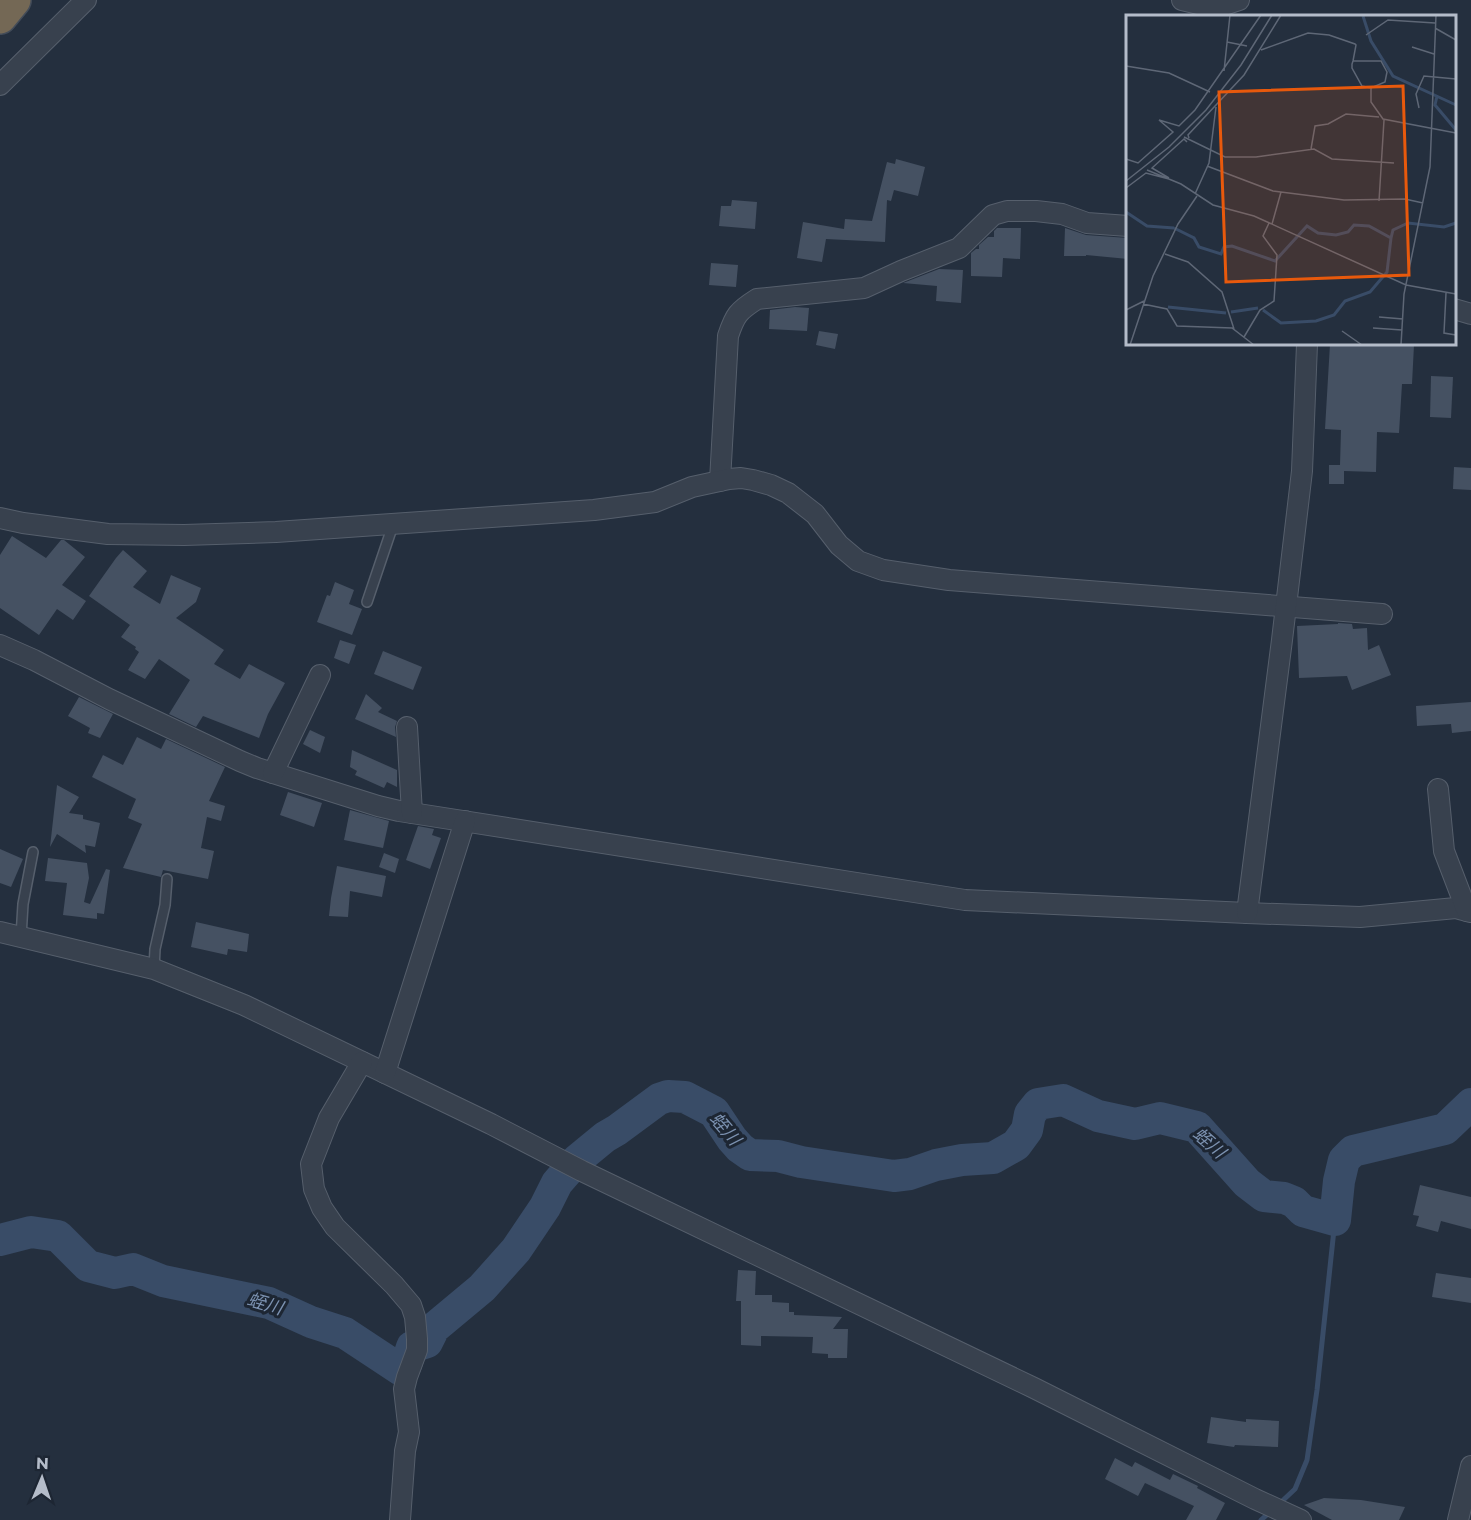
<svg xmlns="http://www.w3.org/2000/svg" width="1471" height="1520" font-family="Montserrat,'Noto Sans JP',sans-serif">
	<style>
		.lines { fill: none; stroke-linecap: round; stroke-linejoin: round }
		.stream { stroke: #394c67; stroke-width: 5 }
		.river { stroke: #394c67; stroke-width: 32 }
		.building { fill: #455162 }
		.lane-casing { stroke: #565f6c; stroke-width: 12 }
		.street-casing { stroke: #565f6c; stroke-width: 22 }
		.highway-casing { stroke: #434c59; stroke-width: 36 }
		.lane { stroke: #38414e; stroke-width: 9 }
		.street { stroke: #38414e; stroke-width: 20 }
		.highway { stroke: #746855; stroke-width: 33 }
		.labels { text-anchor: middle; stroke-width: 6; stroke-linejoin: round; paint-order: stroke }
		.water-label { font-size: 18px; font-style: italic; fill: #7c92b1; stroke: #1d2633 }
		.inset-river { fill: none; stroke: #394c67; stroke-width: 3 }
		.inset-road { fill: none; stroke: #5e6776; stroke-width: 1.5 }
		.view { fill: #e8590c; fill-opacity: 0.15; stroke: #e8590c; stroke-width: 3 }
		.inset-edge { fill: none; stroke: #b4bcc9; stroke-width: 3 }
	</style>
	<rect width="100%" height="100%" fill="#242f3e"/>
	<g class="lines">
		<g class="stream">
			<polyline points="1278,1505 1295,1489 1307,1460 1317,1390 1335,1220"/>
			<polyline points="1261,1520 1271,1511"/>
		</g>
		<polyline class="river" points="0,1240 31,1232 58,1236 88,1266 115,1273 133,1269 163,1281 269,1303 311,1322 345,1333 401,1370 406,1365 412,1347 427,1342 434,1328 482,1288 516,1250 545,1207 557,1183 577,1160 605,1137 617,1130 659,1099 668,1096 685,1097 714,1112 732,1139 740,1148 750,1155 778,1156 801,1162 894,1176 910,1174 936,1165 962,1160 993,1158 1016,1145 1027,1130 1030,1114 1038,1104 1063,1100 1098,1116 1135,1124 1160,1118 1197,1127 1247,1183 1264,1196 1284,1198 1294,1202 1303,1211 1335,1220 1339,1181 1344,1160 1353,1151 1445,1129 1471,1104"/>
	</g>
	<g class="building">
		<polygon points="896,159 925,167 918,196 894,190 891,201 887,200 885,242 826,239 822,262 797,258 803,222 844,229 845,219 872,221 887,162 895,164"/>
		<polygon points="732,200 757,202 755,229 719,226 721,206 731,206"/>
		<polygon points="997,228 1021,228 1020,259 1003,258 1002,277 971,276 971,253 976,249 979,249 979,245 988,237 994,237 994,231"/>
		<polygon points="1065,228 1086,235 1128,238 1128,259 1086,255 1086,256 1064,256"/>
		<polygon points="711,263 738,265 736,287 709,285"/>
		<polygon points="939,269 963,270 961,303 936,301 937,286 903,283"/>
		<polygon points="795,307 809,308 807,331 769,329 770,310"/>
		<polygon points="819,331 838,334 835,349 816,345"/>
		<polygon points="1330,344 1404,344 1403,345 1414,345 1412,384 1402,384 1399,433 1377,432 1376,472 1344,471 1344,484 1329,484 1329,465 1340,465 1341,430 1325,429"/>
		<polygon points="1431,376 1453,377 1451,418 1430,417"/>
		<polygon points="1454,467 1471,468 1471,490 1453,489"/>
		<polygon points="12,536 46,558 61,540 64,540 85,557 62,585 86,601 73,620 57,609 39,635 0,608 0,555"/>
		<polygon points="123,550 147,571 133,587 160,604 171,575 201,588 196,602 176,618 224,650 214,664 240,679 249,664 285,683 268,714 259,738 203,716 196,727 169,714 190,680 159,659 145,679 128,670 139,652 135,649 136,647 121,637 130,625 89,596 116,558"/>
		<polygon points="335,582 354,590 349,604 362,609 352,635 317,622 327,595 330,596"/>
		<polygon points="1338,623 1352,624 1353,629 1367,628 1368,650 1379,645 1391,675 1352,690 1347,676 1299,678 1297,626 1338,624"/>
		<polygon points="340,640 356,645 349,664 334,658"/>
		<polygon points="383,651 422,667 413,690 374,674"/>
		<polygon points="366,694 382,708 378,712 397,721 395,727 396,737 355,719"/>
		<polygon points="79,697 113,714 100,738 88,733 90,728 68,716"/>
		<polygon points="1471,702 1471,731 1452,733 1451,724 1417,726 1416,706"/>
		<polygon points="310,730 325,737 320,753 303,744"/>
		<polygon points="137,737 161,749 166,739 225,767 209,801 225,806 221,821 207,817 201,848 214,851 208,879 163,870 161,877 123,868 142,824 128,818 136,799 92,777 103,755 123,765"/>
		<polygon points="352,750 397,770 397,787 387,782 384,788 355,775 357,771 350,767"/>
		<polygon points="57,785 79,797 69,813 83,815 83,819 100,823 95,847 85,845 86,853 57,834 50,847"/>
		<polygon points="288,792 322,803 314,827 280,815"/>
		<polygon points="350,810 389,821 383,848 344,840"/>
		<polygon points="418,826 434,829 432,835 441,838 430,869 406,860"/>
		<polygon points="0,849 23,859 11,887 0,883"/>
		<polygon points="384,853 399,859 395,873 379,867"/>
		<polygon points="48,858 87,863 89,878 84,902 90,904 106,869 110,870 104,914 97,913 97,919 63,915 67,883 45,881"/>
		<polygon points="337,866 386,876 382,897 350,891 348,917 329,916 331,898"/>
		<polygon points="196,922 249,934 247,952 228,949 227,955 191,947"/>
		<polygon points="1420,1185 1471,1197 1471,1229 1441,1221 1438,1232 1416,1226 1419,1216 1413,1215"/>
		<polygon points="738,1270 756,1271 755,1295 772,1295 772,1302 789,1303 789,1312 794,1312 794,1315 842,1317 833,1329 848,1329 847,1358 828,1358 828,1354 812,1353 813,1337 761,1336 761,1346 741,1345 741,1301 736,1301"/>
		<polygon points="1436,1273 1471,1278 1471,1303 1432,1297"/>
		<polygon points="1211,1417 1246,1422 1246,1419 1279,1421 1278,1447 1235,1445 1234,1447 1207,1443"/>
		<polygon points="1115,1458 1132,1467 1135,1462 1170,1480 1173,1474 1198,1486 1197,1488 1225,1503 1216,1520 1186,1520 1194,1506 1145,1483 1138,1496 1105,1479"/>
		<polygon points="1324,1498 1361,1500 1405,1507 1399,1520 1332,1520 1304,1505"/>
	</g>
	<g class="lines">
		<defs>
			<g id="lane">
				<polyline points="367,602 393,525"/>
				<polyline points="21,937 23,904 33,852"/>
				<polyline points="154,969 155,949 165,905 167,879"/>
			</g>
			<g id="street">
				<polyline points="1182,0 1215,8 1239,0"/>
				<polyline points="0,85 86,0"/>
				<polyline points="1454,309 1471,314"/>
				<path d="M720,481L728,336C735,315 738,311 757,299L864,288L901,271L959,248L993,215L1007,211H1036L1062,214L1087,223L1128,226"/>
				<polyline points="0,518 23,523 108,534 184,535 276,532 594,510 655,502 692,487 729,479 741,478 753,480 771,485 788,493 815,514 839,545 858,561 883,570 949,580 1382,614"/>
				<polyline points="0,645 34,660 109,699 240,761 257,768 378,806 399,811 965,900 1247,913 1360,917 1456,908 1471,912"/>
				<polyline points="407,727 412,813"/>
				<polyline points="273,773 320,675"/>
				<polyline points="1438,789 1444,851 1467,911"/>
				<polyline points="1247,913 1282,640 1302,471 1307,344"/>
				<polyline points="0,932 154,969 244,1005 491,1124 582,1171 1034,1388 1255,1499 1301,1520"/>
				<polyline points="362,1062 329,1118 311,1164 314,1189 322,1208 335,1227 394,1285 411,1305 415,1317 417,1339 417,1350 407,1377 404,1389 409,1432 405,1451 400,1520"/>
				<polyline points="385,1073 465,821"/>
				<polyline points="1458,1520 1471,1466"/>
			</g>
			<polyline id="highway" points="0,17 14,0"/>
		</defs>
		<use href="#lane" class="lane-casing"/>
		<use href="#street" class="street-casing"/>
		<use href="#highway" class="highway-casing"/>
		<use href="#lane" class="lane"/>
		<use href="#street" class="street"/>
		<use href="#highway" class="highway"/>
	</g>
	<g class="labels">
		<g class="water-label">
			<text transform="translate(725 1129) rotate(49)" y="6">蛭川</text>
			<text transform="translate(1209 1143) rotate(41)" y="6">蛭川</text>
			<text transform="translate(265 1304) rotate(16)" y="6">蛭川</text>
		</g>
	</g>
	<g transform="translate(1126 15)">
		<rect width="330" height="330" fill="#242f3e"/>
		<path class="inset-river" d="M237,1L245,26L267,61L330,90M311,81L309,90L330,115M0,197L21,211L48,213M48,213L68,223L73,232L95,239L98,232L106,231L149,246L181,211L192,218L210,220L222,217L228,210L243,211L265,223L267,215L282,208L318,212L330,208M42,292L100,298M137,295L155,308L190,306L208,300L219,286L244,277L261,257L265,223M105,297L132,293"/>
		<path class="inset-road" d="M309,13L330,25M240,20L262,5L309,8M101,27L121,31M286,32L308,39M135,35L182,18L203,20L229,29L230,30L227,46L226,49V53L236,71L245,73L259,67L261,57L255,46H227M0,51L43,58L84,77M98,56L104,0M245,73V87L257,104L330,118M293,93L290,79L298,61L330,64M58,122L99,142H130L188,134L206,144L268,148M63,123L62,120L118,60L155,0M185,134L189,111L202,109L220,99L253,102M0,144L12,148L47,117L33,105L53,111L69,95L135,0M81,151L147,176L218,185L279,184L297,188M21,155L55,169L87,190L128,201L280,270L330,279M43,163L26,153L58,124L61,127M0,166L43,132L80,95L115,50L146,0M0,173L20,158L43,164M69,179L83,148L90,92M253,186L258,105M146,209L155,177M39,239L62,247L96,277L108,314M320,278L318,318L330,320M17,289L41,294L51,311L106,313L128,330M0,295L18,286M253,302L277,304M247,313L276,315M216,316L236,330M118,322L134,295L148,286L151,240L137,221L143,208M4,330L27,261L52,209L71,181M275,330L278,279L304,152L310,0"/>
		<path class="view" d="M277,71L283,260L100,267L93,77Z"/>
		<rect width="330" height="330" class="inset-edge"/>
	</g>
	<g transform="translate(42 1478) rotate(2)" stroke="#1d2633" stroke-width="4.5" paint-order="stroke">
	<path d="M0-4.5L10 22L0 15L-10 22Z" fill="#b4bcc9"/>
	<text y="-9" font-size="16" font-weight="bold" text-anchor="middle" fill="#b4bcc9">N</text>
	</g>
</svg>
